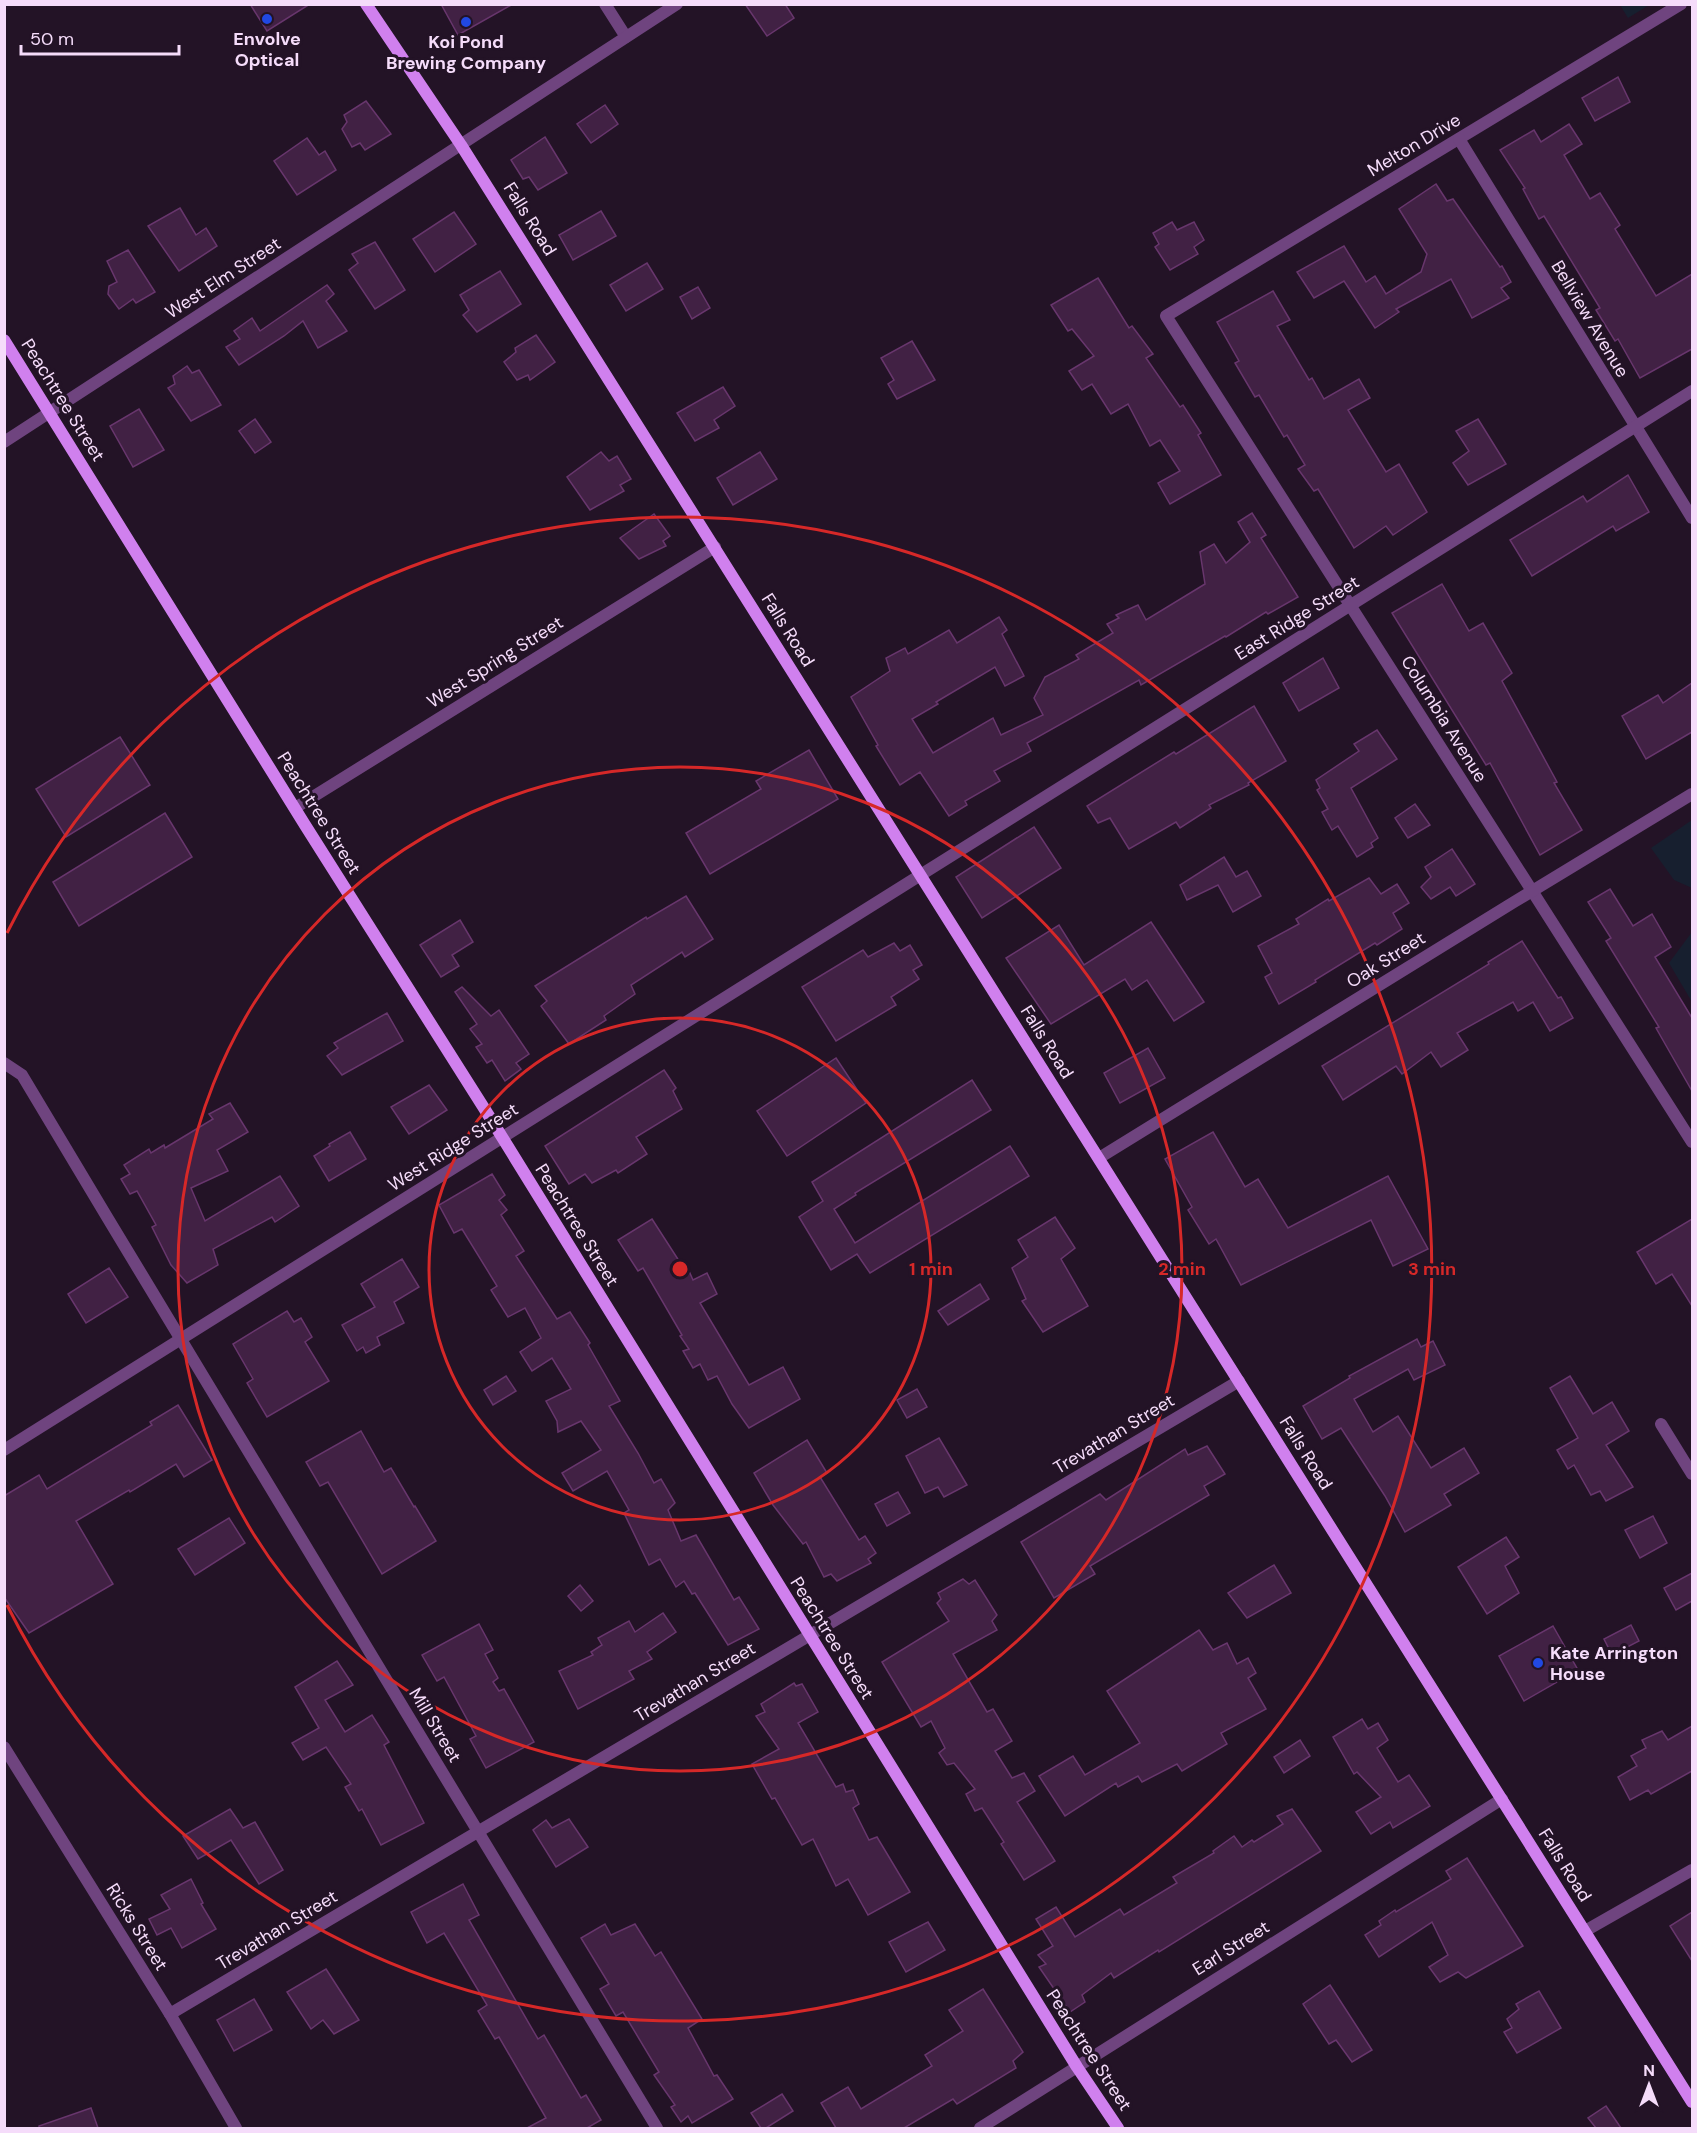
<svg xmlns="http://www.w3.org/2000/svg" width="1697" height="2133" font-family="'DM Sans',sans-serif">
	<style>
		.green { fill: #171f2f }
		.building { fill: #412144; stroke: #68366d; stroke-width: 1.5 }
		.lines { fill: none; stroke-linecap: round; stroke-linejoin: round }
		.street { stroke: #6f447f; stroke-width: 12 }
		.secondary { stroke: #d080ee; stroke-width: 12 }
		.ring { fill: none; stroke: #d62828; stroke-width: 3 }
		.poi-dot { fill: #2148e2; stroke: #231326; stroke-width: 2 }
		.labels { text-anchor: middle; stroke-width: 6; stroke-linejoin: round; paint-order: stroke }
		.poi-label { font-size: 18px; font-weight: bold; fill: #f5dcfa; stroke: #231326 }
		.street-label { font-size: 18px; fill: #f5dcfa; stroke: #231326 }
		.centre { fill: #d62828; stroke: #231326; stroke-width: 3 }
		.ring-label { font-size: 18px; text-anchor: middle; font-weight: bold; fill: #d62828; stroke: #231326; stroke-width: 6; stroke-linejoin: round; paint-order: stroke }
	</style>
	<rect width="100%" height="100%" fill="#231326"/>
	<g class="green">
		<polygon points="1620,5 1649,5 1628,18"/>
		<polygon points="1692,820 1692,888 1674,880 1651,848"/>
		<polygon points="1692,932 1692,1002 1669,963"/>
	</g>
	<g class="building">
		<polygon points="250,4 310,4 267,31"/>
		<polygon points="441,4 513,4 458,35"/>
		<polygon points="745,4 785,4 794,18 767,36"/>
		<polygon points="1618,77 1630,102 1595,121 1582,98"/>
		<polygon points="366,101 391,134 365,150 360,143 352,147 342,129 347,122 344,115"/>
		<polygon points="605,105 618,124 591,143 577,124"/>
		<polygon points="1569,124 1582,144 1564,155 1590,199 1600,193 1620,225 1615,229 1656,296 1692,274 1692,349 1640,378 1618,339 1615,341 1596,310 1600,308 1544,216 1539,219 1523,189 1525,188 1500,150 1534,130 1541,142"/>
		<polygon points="545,137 567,173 538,190 529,177 523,179 511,160"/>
		<polygon points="307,138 319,155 325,151 336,170 297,195 274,161"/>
		<polygon points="1436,184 1447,201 1453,199 1500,267 1502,266 1511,282 1501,288 1509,298 1472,318 1451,279 1396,309 1399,312 1375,328 1344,281 1314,298 1297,272 1344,246 1366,282 1375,276 1386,294 1421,272 1427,254 1399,209"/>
		<polygon points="180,208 196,235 206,228 217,246 179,271 148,226"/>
		<polygon points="601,211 616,236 573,260 559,235"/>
		<polygon points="454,212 476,244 435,272 413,239"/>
		<polygon points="1172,222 1177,230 1194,222 1204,240 1194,247 1198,254 1170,270 1155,247 1159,244 1153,233"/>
		<polygon points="375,242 405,290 375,309 349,270 358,263 352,254"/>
		<polygon points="128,250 155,292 136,303 133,299 119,309 108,294 109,286 117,282 107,261"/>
		<polygon points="647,263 663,289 626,311 610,285"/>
		<polygon points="500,271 521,304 477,332 463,315 469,310 460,295"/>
		<polygon points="1098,278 1129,328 1132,326 1153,354 1146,358 1180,407 1183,405 1201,433 1198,435 1221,475 1170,504 1158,483 1180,471 1160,440 1150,446 1128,404 1111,414 1092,384 1082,390 1069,371 1094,356 1072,329 1068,331 1051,305"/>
		<polygon points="327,285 334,294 326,301 347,331 318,348 303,321 284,336 239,365 226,347 240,339 234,331 252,318 260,331"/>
		<polygon points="698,287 710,308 692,319 680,297"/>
		<polygon points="1273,291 1290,320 1277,326 1309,380 1312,378 1324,399 1359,379 1370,398 1348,410 1386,472 1399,464 1427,512 1393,535 1386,526 1354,548 1318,489 1314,491 1298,469 1305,465 1287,435 1284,437 1259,395 1255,397 1235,363 1239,361 1217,322"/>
		<polygon points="536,335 555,362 530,380 528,375 517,380 504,362 516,352 515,348"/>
		<polygon points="912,341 935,380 897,399 888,384 894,380 881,358"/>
		<polygon points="187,366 192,373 199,370 221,405 191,421 168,388 175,384 173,376"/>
		<polygon points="723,387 735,406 714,420 719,428 695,441 677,413"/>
		<polygon points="139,409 164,450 133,467 110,426"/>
		<polygon points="255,419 271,442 255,453 239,431"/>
		<polygon points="1478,419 1506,464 1468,485 1453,463 1469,451 1456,431"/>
		<polygon points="601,452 609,461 617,456 631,479 620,485 624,491 590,510 567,477"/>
		<polygon points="760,452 777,479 733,505 717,478"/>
		<polygon points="1628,475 1649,512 1616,531 1613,526 1532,576 1510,540 1583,496 1587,502"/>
		<polygon points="1252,513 1266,535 1261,538 1298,597 1268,614 1266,612 1226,637 1225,636 1141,685 1139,680 1027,743 1031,751 994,771 1000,781 965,801 967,805 949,816 920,772 900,785 876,746 878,745 851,697 890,671 886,658 905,648 908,654 949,630 957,643 999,617 1007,630 1002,634 1024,676 1005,686 995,667 936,702 938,704 912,719 933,753 993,718 1001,735 1043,715 1034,698 1045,677 1079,659 1076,655 1113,633 1107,624 1119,618 1116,615 1138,605 1146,620 1205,584 1200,552 1214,544 1226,563 1250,542 1238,522"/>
		<polygon points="654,514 670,536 663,541 666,546 639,559 620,538"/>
		<polygon points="1442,584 1469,631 1483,623 1512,673 1502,681 1557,782 1554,783 1582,830 1540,855 1490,763 1486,765 1392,613"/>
		<polygon points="1323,658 1339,688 1299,711 1283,683"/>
		<polygon points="1692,683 1692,732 1646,759 1622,716 1658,695 1663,703"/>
		<polygon points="1254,706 1286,761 1248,783 1249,785 1209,805 1211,808 1180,828 1176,822 1129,849 1110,818 1098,823 1087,806 1174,752 1176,754"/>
		<polygon points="1377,730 1397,759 1351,788 1378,838 1371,843 1373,847 1357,857 1338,826 1332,830 1322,812 1328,809 1317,790 1320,788 1316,780 1359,751 1354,744"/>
		<polygon points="120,737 150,785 66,837 36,789"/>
		<polygon points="809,750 838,799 710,874 686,833 761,789 756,781"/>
		<polygon points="1415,804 1430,825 1408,838 1395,818"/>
		<polygon points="165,813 192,857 79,926 53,882"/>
		<polygon points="1034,827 1061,868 982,918 956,877"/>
		<polygon points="1452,849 1475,884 1456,896 1450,887 1431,899 1421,887 1431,877 1425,867"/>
		<polygon points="1224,857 1236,877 1247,871 1261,896 1233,912 1218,885 1187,900 1180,885"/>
		<polygon points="1369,878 1381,894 1397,884 1409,903 1393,913 1402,929 1377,945 1375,943 1315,980 1316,982 1279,1004 1265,977 1272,973 1258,946 1299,924 1296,919 1328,899 1329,901"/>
		<polygon points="1610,889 1633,926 1652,914 1671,947 1655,957 1692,1018 1692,1091 1656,1028 1659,1027 1606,941 1611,938 1588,902"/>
		<polygon points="686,896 713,939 685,957 682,952 631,985 635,994 604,1016 606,1020 569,1044 541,1006 547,1001 535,986 646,917 647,919"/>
		<polygon points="460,920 473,942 452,955 459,966 441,977 420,945"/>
		<polygon points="1151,922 1204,1002 1174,1021 1147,980 1132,990 1125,979 1051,1024 1006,958 1059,925 1084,965"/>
		<polygon points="1522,941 1558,998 1561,997 1573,1018 1550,1031 1533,1002 1518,1011 1513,1002 1457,1033 1468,1050 1441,1067 1431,1052 1402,1074 1396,1066 1343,1100 1322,1066 1489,964 1488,962"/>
		<polygon points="894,943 900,951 910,945 922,965 913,970 919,979 891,997 896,1005 836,1041 802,987 863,950 868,957"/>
		<polygon points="462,987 491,1016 499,1010 529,1054 516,1063 521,1069 505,1081 492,1060 487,1063 476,1047 482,1044 470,1029 477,1024 455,992"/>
		<polygon points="387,1013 403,1041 342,1075 327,1056 338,1048 334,1043"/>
		<polygon points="1148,1048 1165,1078 1120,1103 1104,1073"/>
		<polygon points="836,1058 866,1103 787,1156 757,1111"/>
		<polygon points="664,1070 676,1088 673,1091 682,1109 636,1137 647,1154 618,1173 616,1170 592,1183 585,1174 569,1184 545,1146"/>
		<polygon points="972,1080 991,1110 855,1193 856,1195 834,1209 855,1243 1010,1146 1029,1176 870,1273 857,1254 831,1270 799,1217 823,1201 812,1182"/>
		<polygon points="429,1085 447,1110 409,1134 391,1107"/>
		<polygon points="230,1103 248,1132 217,1150 228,1171 191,1188 205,1221 280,1176 299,1206 275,1222 272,1217 213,1249 218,1265 187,1283 171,1265 152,1227 156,1225 137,1191 130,1194 121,1179 130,1174 124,1165 149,1149 151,1153 164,1145 165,1148 213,1119 209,1114"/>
		<polygon points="350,1132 366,1159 329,1181 314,1156 330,1146 329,1144"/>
		<polygon points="1213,1132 1245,1187 1258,1179 1288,1228 1388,1176 1428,1249 1393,1266 1371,1220 1241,1285 1216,1239 1209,1244 1188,1210 1192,1207 1165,1159"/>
		<polygon points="492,1174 505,1195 499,1200 507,1210 501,1215 524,1251 516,1256 557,1319 570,1312 590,1343 588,1345 620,1401 609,1406 638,1453 654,1483 661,1479 675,1503 668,1510 681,1541 696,1535 734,1600 739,1597 759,1629 728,1645 695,1593 692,1594 684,1581 676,1587 660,1559 649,1565 624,1513 629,1510 607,1471 573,1491 562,1473 601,1450 581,1421 558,1432 557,1421 546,1401 571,1389 552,1358 532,1371 520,1352 541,1338 525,1308 508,1317 491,1290 497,1286 462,1229 454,1233 439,1205"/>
		<polygon points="1055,1217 1075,1248 1061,1259 1088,1306 1043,1332 1022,1301 1026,1299 1012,1268 1028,1257 1018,1240"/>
		<polygon points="652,1219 681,1264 685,1262 693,1280 707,1273 717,1294 700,1303 749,1385 783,1367 800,1399 749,1428 732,1404 717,1376 708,1380 700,1364 693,1368 683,1351 689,1349 680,1336 682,1335 643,1268 638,1271 618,1240"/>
		<polygon points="1692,1219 1692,1306 1672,1274 1656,1284 1637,1252"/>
		<polygon points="402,1259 419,1287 394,1302 404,1323 377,1337 380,1345 366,1353 363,1347 357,1351 342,1325 375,1307 361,1284"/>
		<polygon points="109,1268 128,1297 86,1323 68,1294"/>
		<polygon points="980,1284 989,1299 948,1325 938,1311"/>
		<polygon points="287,1311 294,1322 301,1318 312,1337 305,1342 329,1381 267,1417 247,1383 253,1379 233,1344"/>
		<polygon points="1417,1339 1421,1347 1433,1341 1445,1365 1414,1380 1408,1369 1354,1399 1373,1432 1398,1416 1431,1468 1464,1448 1479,1473 1444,1494 1451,1505 1405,1532 1385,1496 1341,1428 1322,1439 1303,1406 1350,1378 1349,1376"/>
		<polygon points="506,1376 516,1391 493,1405 484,1390"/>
		<polygon points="1570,1376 1593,1414 1612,1402 1629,1431 1606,1445 1633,1487 1606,1501 1600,1491 1591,1495 1574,1465 1568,1469 1557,1450 1578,1438 1550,1388"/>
		<polygon points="917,1389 927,1407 907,1418 897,1400"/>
		<polygon points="178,1405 212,1460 184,1477 176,1464 130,1492 129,1490 76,1521 113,1584 29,1633 4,1597 4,1496 39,1475 47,1489 152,1425 150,1422"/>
		<polygon points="361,1431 384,1472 391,1468 414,1507 415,1506 436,1541 382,1574 328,1482 320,1486 306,1462"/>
		<polygon points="939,1438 967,1485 944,1497 938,1487 925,1493 906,1456"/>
		<polygon points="807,1440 827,1473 820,1477 859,1540 865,1536 876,1553 868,1559 871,1563 837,1581 831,1574 824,1577 806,1542 803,1544 773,1505 754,1473"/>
		<polygon points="1207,1446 1225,1474 1204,1486 1209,1495 1090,1566 1095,1574 1054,1598 1021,1542 1100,1494 1106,1500 1185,1449 1188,1455"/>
		<polygon points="898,1492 910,1513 887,1526 875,1504"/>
		<polygon points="1653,1516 1667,1543 1640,1558 1625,1530"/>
		<polygon points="229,1518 245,1543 195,1575 178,1549"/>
		<polygon points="1506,1537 1519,1557 1505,1566 1519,1593 1487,1614 1458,1567"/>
		<polygon points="1274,1565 1291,1593 1247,1618 1228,1593"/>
		<polygon points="1692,1573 1692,1601 1676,1610 1664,1588"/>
		<polygon points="963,1579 969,1584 975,1580 997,1615 992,1621 997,1630 953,1654 987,1712 993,1709 1012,1741 995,1751 1012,1778 1024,1773 1035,1791 1017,1802 1055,1861 1024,1880 1001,1844 1004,1842 982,1808 975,1811 966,1794 975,1789 954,1763 947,1765 939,1753 945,1748 931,1721 921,1727 882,1662 949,1621 937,1603 941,1599 938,1593"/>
		<polygon points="580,1585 593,1601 581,1611 568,1596"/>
		<polygon points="663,1613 676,1632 647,1652 652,1659 629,1671 634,1679 578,1709 559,1671 593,1655 591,1652 602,1645 598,1638 629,1621 635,1632"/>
		<polygon points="479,1624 493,1650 485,1654 498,1678 493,1682 499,1691 504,1689 534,1742 486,1768 470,1739 476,1736 444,1677 437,1681 422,1655"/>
		<polygon points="1631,1625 1639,1641 1612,1655 1604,1639"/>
		<polygon points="1553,1626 1578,1670 1524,1701 1499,1656"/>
		<polygon points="1199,1630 1213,1650 1227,1643 1237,1664 1248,1658 1256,1673 1248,1678 1266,1709 1221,1733 1227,1744 1182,1771 1177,1764 1142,1782 1138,1776 1118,1787 1116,1783 1065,1816 1039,1776 1073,1756 1085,1775 1140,1743 1107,1691"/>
		<polygon points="337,1661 353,1685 325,1700 345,1732 372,1715 389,1742 384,1745 424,1823 381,1845 362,1809 359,1811 345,1787 351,1784 326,1747 303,1760 292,1743 319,1728 295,1687"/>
		<polygon points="794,1683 796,1686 802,1684 818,1712 798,1723 836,1787 843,1784 846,1792 853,1790 859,1804 853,1808 869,1840 877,1837 910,1892 868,1915 848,1879 836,1886 813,1839 802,1845 775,1798 772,1799 752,1764 779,1749 756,1716 765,1712 761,1704"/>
		<polygon points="1362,1719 1368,1729 1378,1723 1388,1740 1377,1748 1398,1782 1409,1775 1430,1806 1393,1828 1390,1822 1371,1834 1356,1812 1381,1797 1357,1772 1354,1774 1333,1737"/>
		<polygon points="1692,1726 1692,1771 1651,1794 1648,1790 1630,1800 1618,1777 1637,1766 1631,1756 1646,1748 1642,1740 1662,1731 1668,1740"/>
		<polygon points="1300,1740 1310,1756 1284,1773 1274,1757"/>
		<polygon points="230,1809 243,1828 255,1822 283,1870 259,1884 231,1840 198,1859 183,1836"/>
		<polygon points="1292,1809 1321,1851 1159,1952 1158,1950 1114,1978 1111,1973 1082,1995 1085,2002 1070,2012 1039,1967 1046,1964 1038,1955 1053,1946 1036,1919 1056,1907 1075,1937 1120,1909 1124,1915 1177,1883 1173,1877 1214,1853 1213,1851 1234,1836 1242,1847 1252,1840 1254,1842 1283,1824 1277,1816"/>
		<polygon points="569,1819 588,1847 556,1867 533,1830 546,1820 552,1828"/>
		<polygon points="1467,1858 1523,1946 1466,1978 1458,1972 1440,1982 1429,1967 1448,1955 1432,1922 1379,1957 1365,1935 1381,1925 1379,1921 1395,1910 1396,1912 1451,1879 1446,1871"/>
		<polygon points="191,1879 203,1903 201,1904 216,1929 182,1948 171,1928 157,1935 149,1919 170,1909 161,1895"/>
		<polygon points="463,1884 479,1915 469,1920 538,2039 544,2035 581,2098 586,2095 601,2120 587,2128 527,2128 546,2118 499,2037 495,2039 478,2011 487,2005 444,1933 427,1943 411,1912"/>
		<polygon points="1692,1912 1692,1961 1670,1926"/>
		<polygon points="928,1922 945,1950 906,1972 889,1942"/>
		<polygon points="605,1924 611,1935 635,1924 655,1956 661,1952 702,2019 688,2028 714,2076 717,2075 733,2099 692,2123 688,2116 681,2122 671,2107 675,2105 654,2075 659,2072 623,2012 616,2016 600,1989 609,1984 581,1938"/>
		<polygon points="326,1969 359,2020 334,2034 323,2020 311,2029 287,1992"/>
		<polygon points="1330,1985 1372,2050 1352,2062 1336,2040 1329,2044 1303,2004"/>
		<polygon points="983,1989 1023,2052 1013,2061 1016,2068 957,2104 953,2099 904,2128 836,2128 821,2103 848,2087 861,2109 932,2066 925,2055 963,2031 949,2010"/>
		<polygon points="1539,1991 1561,2028 1517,2053 1504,2032 1512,2028 1507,2019 1519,2009 1516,2004"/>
		<polygon points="254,1999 272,2030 234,2051 217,2020"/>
		<polygon points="782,2094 793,2111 766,2128 761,2128 751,2113"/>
		<polygon points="1606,2106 1621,2128 1596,2128 1588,2118"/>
		<polygon points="91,2108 98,2128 39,2128 39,2126"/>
	</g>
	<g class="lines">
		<g class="street">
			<polyline points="605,4 626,37"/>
			<polyline points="1681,4 1166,316 1692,1142"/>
			<polyline points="1459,139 1692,518"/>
			<polyline points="4,442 677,4"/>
			<polyline points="295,808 715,547"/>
			<polyline points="4,1063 22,1075 107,1217 657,2128"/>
			<polyline points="1099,1158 1514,902 1692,794"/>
			<polyline points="1661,1424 1692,1474"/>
			<polyline points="4,1450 1692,391"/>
			<polyline points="4,1747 170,2014 236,2128"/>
			<polyline points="1585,1931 1692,1870"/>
			<polyline points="170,2014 1239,1381"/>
			<polyline points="980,2128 1502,1799"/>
		</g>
		<g class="secondary">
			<polyline points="366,4 461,145 1692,2102"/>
			<polyline points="4,340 305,825 489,1116 1077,2067 1118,2128"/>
		</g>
	</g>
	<g class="ring">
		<circle cx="680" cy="1269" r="251"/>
		<circle cx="680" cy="1269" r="502"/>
		<path d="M7 933A752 752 0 1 1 7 1605"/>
	</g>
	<g class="poi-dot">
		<circle cx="267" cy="19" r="6"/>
		<circle cx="466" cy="22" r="6"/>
		<circle cx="1538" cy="1663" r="6"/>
	</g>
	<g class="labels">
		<g class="poi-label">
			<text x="267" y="45">Envolve<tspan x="267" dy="21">Optical</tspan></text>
			<text x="466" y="48">Koi Pond<tspan x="466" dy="21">Brewing Company</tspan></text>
			<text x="1550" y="1659" text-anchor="start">Kate Arrington<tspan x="1550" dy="21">House</tspan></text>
		</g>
		<g class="street-label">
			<text transform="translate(1414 145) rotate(-31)" y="6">Melton Drive</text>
			<text transform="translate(530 219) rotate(58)" y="6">Falls Road</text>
			<text transform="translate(223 278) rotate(-33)" y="6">West Elm Street</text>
			<text transform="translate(1590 319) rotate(59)" y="6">Bellview Avenue</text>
			<text transform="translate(63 400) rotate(58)" y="6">Peachtree Street</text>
			<text transform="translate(1297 618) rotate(-32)" y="6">East Ridge Street</text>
			<text transform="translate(788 630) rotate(58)" y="6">Falls Road</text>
			<text transform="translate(495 662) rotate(-32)" y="6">West Spring Street</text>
			<text transform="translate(1444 719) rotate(58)" y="6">Columbia Avenue</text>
			<text transform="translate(319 813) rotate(58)" y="6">Peachtree Street</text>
			<text transform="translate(1386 960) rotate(-32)" y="6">Oak Street</text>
			<text transform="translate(1047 1042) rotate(58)" y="6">Falls Road</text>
			<text transform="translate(453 1147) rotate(-32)" y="6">West Ridge Street</text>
			<text transform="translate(577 1225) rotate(58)" y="6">Peachtree Street</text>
			<text transform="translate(1114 1434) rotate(-31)" y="6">Trevathan Street</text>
			<text transform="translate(1306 1453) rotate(58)" y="6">Falls Road</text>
			<text transform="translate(832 1638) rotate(58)" y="6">Peachtree Street</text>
			<text transform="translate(695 1682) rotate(-31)" y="6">Trevathan Street</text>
			<text transform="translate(435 1725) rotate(59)" y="6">Mill Street</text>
			<text transform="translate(1565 1865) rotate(58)" y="6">Falls Road</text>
			<text transform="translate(137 1927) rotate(58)" y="6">Ricks Street</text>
			<text transform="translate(277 1930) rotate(-31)" y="6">Trevathan Street</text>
			<text transform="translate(1231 1948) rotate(-32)" y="6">Earl Street</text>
			<text transform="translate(1089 2050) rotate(57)" y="6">Peachtree Street</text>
		</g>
	</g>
	<circle cx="680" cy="1269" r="9" class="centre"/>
	<g class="ring-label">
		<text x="931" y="1275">1 min</text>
		<text x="1182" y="1275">2 min</text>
		<text x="1432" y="1275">3 min</text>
	</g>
	<rect width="1697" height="2133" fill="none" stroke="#f5dcfa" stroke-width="12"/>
	<g transform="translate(1649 2085)" stroke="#231326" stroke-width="4.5" paint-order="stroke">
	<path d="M0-4.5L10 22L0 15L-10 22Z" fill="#f5dcfa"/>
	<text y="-9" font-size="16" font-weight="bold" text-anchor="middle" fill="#f5dcfa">N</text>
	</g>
	<path d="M21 45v9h158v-9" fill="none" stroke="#f5dcfa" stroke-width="3"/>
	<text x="30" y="45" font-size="18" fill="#f5dcfa" stroke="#231326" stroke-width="4.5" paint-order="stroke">50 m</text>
</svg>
